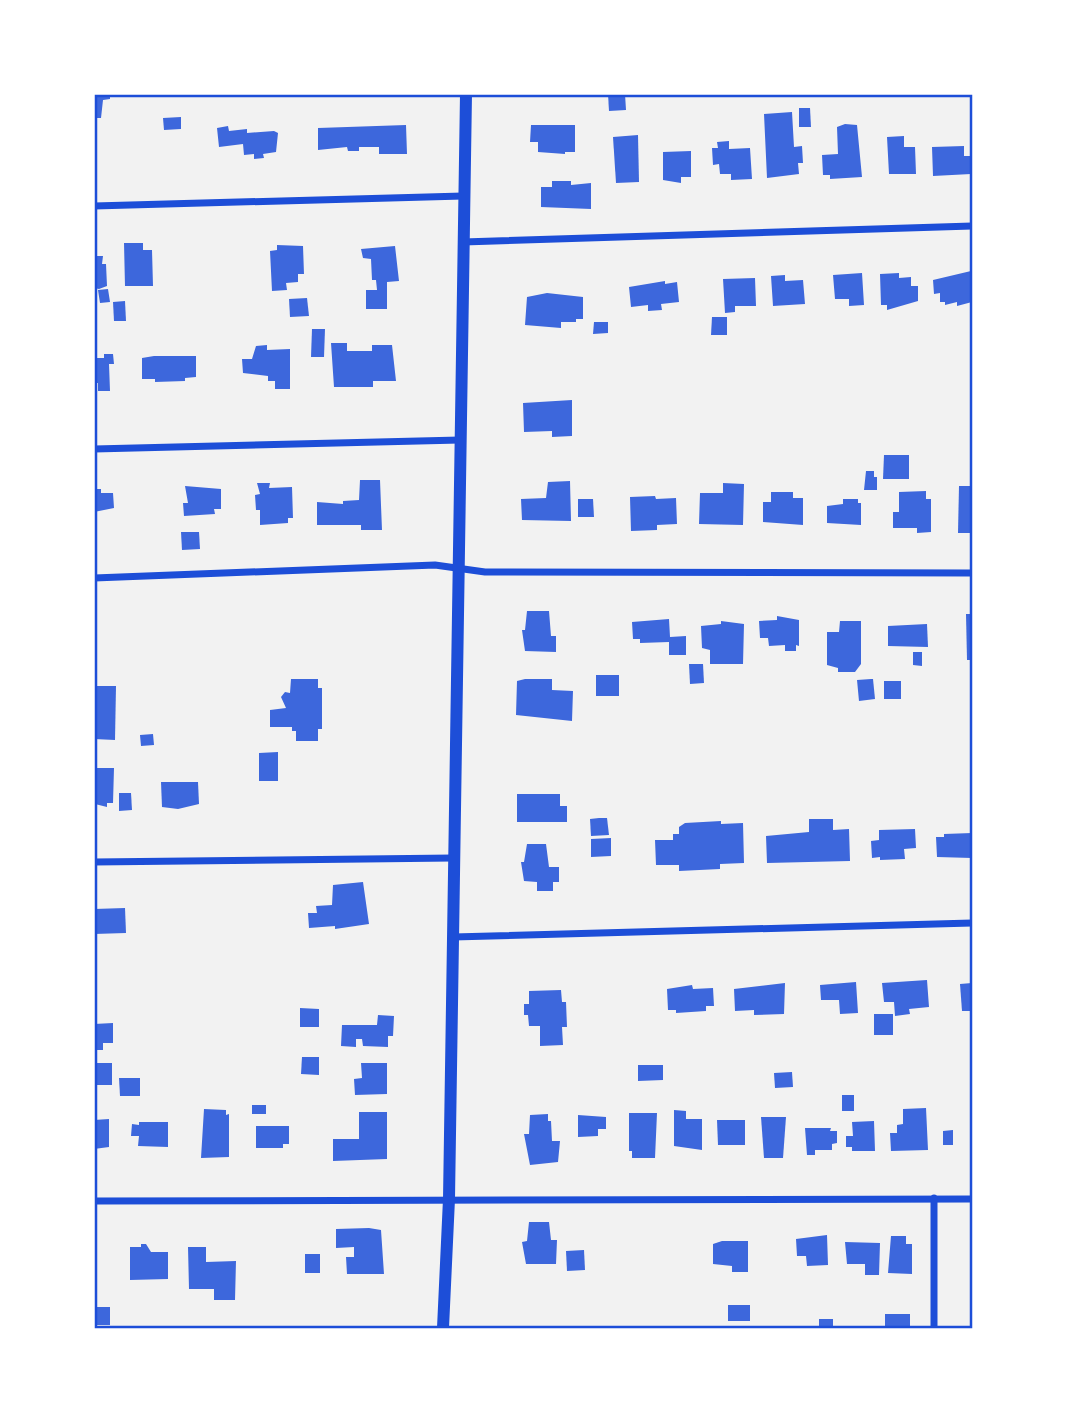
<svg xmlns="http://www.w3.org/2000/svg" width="1067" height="1423" font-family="'Fira Sans',sans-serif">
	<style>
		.building { fill: #3d67dc }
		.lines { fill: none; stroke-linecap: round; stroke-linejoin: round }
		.minor { stroke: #1d4ed8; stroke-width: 7 }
		.tertiary { stroke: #1d4ed8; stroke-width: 12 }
		.neatline { fill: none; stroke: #1d4ed8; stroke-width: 2.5 }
	</style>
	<rect width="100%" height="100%" fill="#f2f2f2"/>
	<g class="building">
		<polygon points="94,94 110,94 110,99 103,100 101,118 94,118"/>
		<polygon points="608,94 625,94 626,110 609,111"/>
		<polygon points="799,108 810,108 811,127 799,127"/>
		<polygon points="792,112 794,147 802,146 803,163 798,163 799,174 767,178 764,114"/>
		<polygon points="181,117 181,129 164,130 163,118"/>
		<polygon points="845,124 857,125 862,177 830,179 830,175 823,175 822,155 838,154 837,127"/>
		<polygon points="406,125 407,154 379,154 379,147 359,147 359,151 348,151 347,147 318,150 318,128"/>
		<polygon points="531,125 575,125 575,152 565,152 565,154 538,152 538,142 530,142"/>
		<polygon points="228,126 229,131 247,129 247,133 274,131 278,133 276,152 263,154 264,158 254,159 254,154 244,155 243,144 219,147 217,128"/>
		<polygon points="638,135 639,182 616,183 613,137"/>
		<polygon points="904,136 904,147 915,147 916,174 889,174 887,137"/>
		<polygon points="729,141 729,149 750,148 752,179 731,180 731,174 720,174 719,164 713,165 712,148 718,148 717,142"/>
		<polygon points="964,146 964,156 970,156 971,174 933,176 932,147"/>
		<polygon points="691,151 691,177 681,177 681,183 663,180 663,152"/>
		<polygon points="552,181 571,181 571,185 591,183 591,209 541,207 541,187 552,187"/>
		<polygon points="124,243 143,243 143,250 152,250 153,286 125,286"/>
		<polygon points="277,245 303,246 304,274 298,274 298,282 286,283 287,290 272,291 270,251 277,250"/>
		<polygon points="395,246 399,281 387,282 387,309 366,309 366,290 377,290 376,280 372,280 371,259 363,258 361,249"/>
		<polygon points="94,256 103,256 102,264 106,264 107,286 99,289 94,288"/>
		<polygon points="971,271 972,302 957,306 957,302 945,305 945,302 940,302 940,293 934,294 933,280"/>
		<polygon points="862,273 864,305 849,306 849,299 835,299 833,275"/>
		<polygon points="899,273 899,278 911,277 911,286 918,286 918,301 887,310 887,305 881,305 880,274"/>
		<polygon points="785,275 785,281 803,280 805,304 773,306 771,276"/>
		<polygon points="755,278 756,306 735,306 735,312 725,313 723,279"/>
		<polygon points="665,281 665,284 677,282 679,302 661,304 662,310 648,311 648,305 631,307 629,287"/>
		<polygon points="108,289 110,302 100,303 98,290"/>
		<polygon points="547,293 583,297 583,319 576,319 576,322 561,322 561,328 525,325 527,297"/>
		<polygon points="307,298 309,316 290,317 289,299"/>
		<polygon points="125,301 126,321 114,321 113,302"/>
		<polygon points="712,317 727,317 727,335 711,335"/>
		<polygon points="594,322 608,322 608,333 593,334"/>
		<polygon points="312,329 325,329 324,357 311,357"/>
		<polygon points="331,343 347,343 347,351 372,351 372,345 392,345 396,381 373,381 373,387 334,387"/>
		<polygon points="267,345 267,350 290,349 290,389 275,389 275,381 268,381 268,376 243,373 242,359 252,359 256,346"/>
		<polygon points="104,354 113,354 114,364 109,364 110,391 98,391 98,383 94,383 94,358 104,358"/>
		<polygon points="154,356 196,356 196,377 185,378 185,381 155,382 155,379 142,379 142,358"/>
		<polygon points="572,400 572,436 552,437 552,431 524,432 523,403"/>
		<polygon points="884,455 909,455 909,479 883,479"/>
		<polygon points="866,471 874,471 874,477 877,477 877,490 864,490"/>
		<polygon points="360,480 380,480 382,530 361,530 361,525 317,525 317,502 343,504 343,501 359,500"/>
		<polygon points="570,481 571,521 522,520 521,499 546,498 548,482"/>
		<polygon points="257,483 270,483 269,488 292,487 293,518 288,518 288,523 260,525 260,510 256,510 255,495 260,494"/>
		<polygon points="723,483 744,484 743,525 699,524 700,493 723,493"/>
		<polygon points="185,486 221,489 221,509 214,509 215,514 184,516 183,503 188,503"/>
		<polygon points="959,486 972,486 972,533 958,533"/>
		<polygon points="94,489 101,489 101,493 113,493 114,508 94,512"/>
		<polygon points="926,491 926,499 931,499 931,532 917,533 917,528 893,528 893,512 899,512 899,492"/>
		<polygon points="771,492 793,492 793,498 803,498 803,525 763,522 763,502 771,502"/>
		<polygon points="655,496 656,499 676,498 677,524 657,525 657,530 631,531 630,497"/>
		<polygon points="578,499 593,499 594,517 578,517"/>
		<polygon points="843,499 858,499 858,503 861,503 861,525 827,523 827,506 843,504"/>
		<polygon points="181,532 199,532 200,549 182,550"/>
		<polygon points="527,611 549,611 551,636 556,636 556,652 525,651 522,630 525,630"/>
		<polygon points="966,614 972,614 972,660 967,660"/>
		<polygon points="777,616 799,620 799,646 796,645 796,651 785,651 785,645 769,646 768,638 760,638 759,621 777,620"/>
		<polygon points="669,619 670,637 686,636 686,655 669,655 669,642 640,643 640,639 633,639 632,622"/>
		<polygon points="721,621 744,624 743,664 710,664 710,650 702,648 701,626 721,624"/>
		<polygon points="840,621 861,621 861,664 855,672 838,672 838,668 827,665 827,632 839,632"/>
		<polygon points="927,624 928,647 888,646 888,626"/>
		<polygon points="913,652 922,652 922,666 913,665"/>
		<polygon points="689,664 703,664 704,683 690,684"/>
		<rect x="596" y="675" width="23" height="21"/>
		<polygon points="291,679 318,679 318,688 322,688 322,729 318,729 318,741 296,741 296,731 292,731 292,727 270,727 270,710 286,708 281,697 285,692 290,693"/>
		<polygon points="525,679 552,679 552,690 573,691 572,721 516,715 517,681"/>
		<polygon points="871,679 873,679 875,699 859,701 857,680"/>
		<rect x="884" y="681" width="17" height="18"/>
		<polygon points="94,686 116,686 115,740 94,739"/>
		<polygon points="153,734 154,745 141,746 140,735"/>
		<polygon points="278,752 278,781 259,781 259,753"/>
		<polygon points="94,768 114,768 113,803 107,803 107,807 95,804"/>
		<polygon points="161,782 198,782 199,804 178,809 162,807"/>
		<polygon points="119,793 131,793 132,810 119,811"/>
		<polygon points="517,794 560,794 560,806 567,806 567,822 517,822"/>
		<polygon points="599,818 607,818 609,835 591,836 590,819"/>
		<polygon points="809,819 833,819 833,830 849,829 850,861 767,863 766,836 809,832"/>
		<polygon points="721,821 721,824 743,823 744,863 720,864 720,869 679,871 679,865 656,865 655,840 673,840 673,834 679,834 679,827 685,823"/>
		<polygon points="915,829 916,848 904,849 905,859 880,860 880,857 872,858 871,841 879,840 879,830"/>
		<polygon points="972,833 972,858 937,857 936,837 944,837 944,834"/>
		<polygon points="611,838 611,856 591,857 591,839"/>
		<polygon points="527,844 546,844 549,867 559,867 559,882 553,882 553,891 537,891 537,882 524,881 521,862 524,862"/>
		<polygon points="363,882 369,924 335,929 335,926 309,928 308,913 317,913 316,906 332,905 333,885"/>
		<polygon points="125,908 126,933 94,934 94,909"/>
		<polygon points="927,980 929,1007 909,1009 910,1014 895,1016 894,1002 884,1002 882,983"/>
		<polygon points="856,982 858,1013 840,1014 839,1000 821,1000 820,985"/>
		<polygon points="785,983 784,1014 754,1015 754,1010 735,1011 734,989"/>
		<polygon points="972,983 972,1011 962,1011 960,984"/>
		<polygon points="692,985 693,989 713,988 714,1006 706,1006 706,1011 676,1013 676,1010 668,1010 667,989"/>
		<polygon points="561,990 562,1002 566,1002 567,1027 562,1027 563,1045 540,1046 540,1026 529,1026 528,1015 524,1015 524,1004 529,1004 529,991"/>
		<polygon points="300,1008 319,1009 319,1027 300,1027"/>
		<rect x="874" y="1014" width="19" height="21"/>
		<polygon points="378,1015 394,1016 393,1036 388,1036 388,1047 363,1046 362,1039 356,1039 356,1047 341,1046 342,1025 377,1025"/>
		<polygon points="113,1023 113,1043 103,1043 103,1050 94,1050 94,1024"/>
		<polygon points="302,1057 319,1057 319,1075 301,1074"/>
		<rect x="94" y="1063" width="18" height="22"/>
		<polygon points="361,1063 387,1063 387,1094 355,1095 354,1079 362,1078"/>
		<polygon points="638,1065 663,1065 663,1080 638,1081"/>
		<polygon points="792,1072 793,1087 775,1088 774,1073"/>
		<polygon points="119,1078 140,1078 140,1096 120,1096"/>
		<rect x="842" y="1095" width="12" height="16"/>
		<rect x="252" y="1105" width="14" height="9"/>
		<polygon points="926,1108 928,1150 891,1151 890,1133 897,1133 897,1125 903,1124 903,1109"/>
		<polygon points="204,1109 226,1110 226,1115 229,1114 229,1157 201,1158"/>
		<polygon points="674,1110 686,1111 686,1119 702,1119 702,1150 674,1146"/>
		<polygon points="359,1112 387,1112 387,1159 333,1161 333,1139 359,1139"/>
		<polygon points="629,1113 657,1113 655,1158 632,1158 632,1151 629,1151"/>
		<polygon points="548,1114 548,1121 551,1121 552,1141 560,1141 558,1162 530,1165 524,1134 529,1134 530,1115"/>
		<polygon points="578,1115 606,1117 606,1129 598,1129 598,1136 578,1137"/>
		<polygon points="761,1117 786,1117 783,1158 764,1158"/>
		<polygon points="109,1119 109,1147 94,1149 94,1120"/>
		<polygon points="717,1120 745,1120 745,1145 718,1145"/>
		<polygon points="874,1121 875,1151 852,1151 852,1147 846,1147 846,1136 853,1136 852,1122"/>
		<polygon points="139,1122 168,1122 168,1147 138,1146 139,1136 131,1136 132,1124 139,1125"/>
		<polygon points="256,1126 289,1126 289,1144 283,1144 283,1148 256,1148"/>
		<polygon points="805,1128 831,1128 830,1131 837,1131 837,1143 832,1144 832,1150 815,1150 815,1155 807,1155"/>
		<polygon points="953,1130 953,1145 943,1145 943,1131"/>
		<polygon points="529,1222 549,1222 551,1240 557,1240 556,1264 526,1264 522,1242 527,1241"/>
		<polygon points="369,1228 381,1230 384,1274 347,1274 346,1257 354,1257 354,1247 336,1248 336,1229"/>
		<polygon points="827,1235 828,1265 807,1266 806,1256 797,1256 796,1239"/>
		<polygon points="891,1236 906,1236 906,1244 912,1244 912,1274 888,1273"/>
		<polygon points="722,1241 748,1241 748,1272 732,1272 732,1266 713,1264 713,1244"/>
		<polygon points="845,1242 880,1243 879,1275 865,1275 865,1264 847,1264"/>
		<polygon points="141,1244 146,1244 151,1252 168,1252 168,1279 130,1280 130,1247 141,1247"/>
		<polygon points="188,1247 206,1247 206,1262 236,1261 235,1300 214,1300 214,1289 189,1289"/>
		<polygon points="584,1250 585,1270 567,1271 566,1251"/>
		<rect x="305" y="1254" width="15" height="19"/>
		<rect x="728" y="1305" width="22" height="16"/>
		<rect x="94" y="1307" width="16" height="18"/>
		<rect x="885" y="1314" width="25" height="14"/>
		<rect x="819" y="1319" width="14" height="9"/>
	</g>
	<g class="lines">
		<g class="minor">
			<polyline points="94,206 463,196"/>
			<polyline points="463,242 972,226"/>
			<polyline points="94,449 460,440"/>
			<polyline points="94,578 435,565 485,572 972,573"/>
			<polyline points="94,862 453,858"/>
			<polyline points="453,937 972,923"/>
			<polyline points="94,1201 972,1199"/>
			<polyline points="934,1328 934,1198"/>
		</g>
		<polyline class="tertiary" points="443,1328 449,1199 466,94"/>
	</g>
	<rect width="1067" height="1423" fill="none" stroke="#ffffff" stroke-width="192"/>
	<rect x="96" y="96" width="875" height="1231" class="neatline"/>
</svg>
